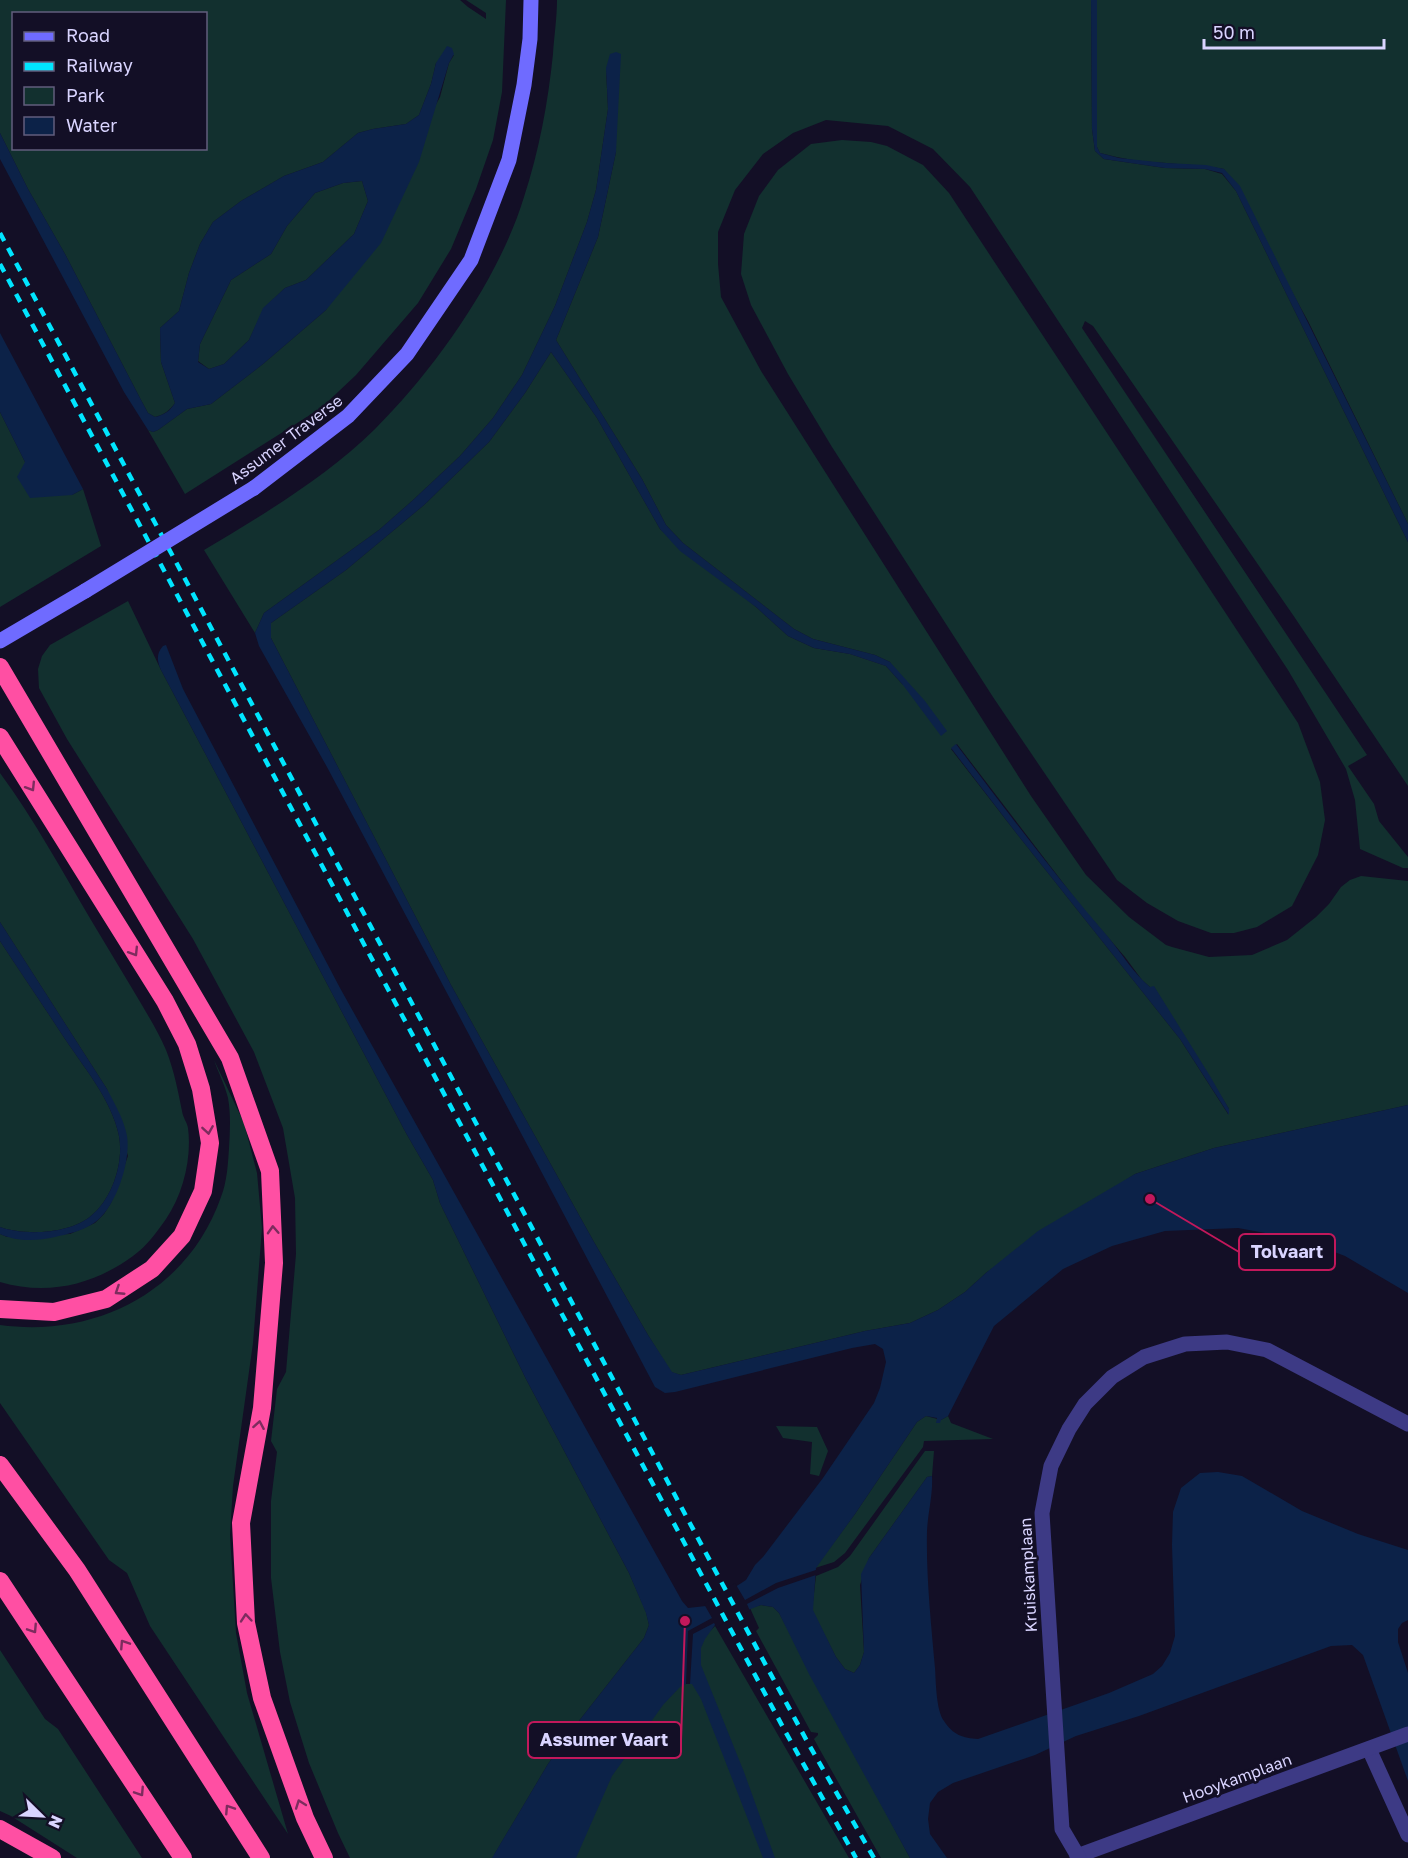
<svg xmlns="http://www.w3.org/2000/svg" width="1408" height="1858" font-family="'Golos Text',sans-serif">
	<style>
		.green { fill: #12302f; fill-rule: evenodd }
		.water { fill: #0c2248; fill-rule: evenodd }
		.pier { fill: #130f26 }
		.lines { fill: none; stroke-linecap: round; stroke-linejoin: round }
		.minor { stroke: #3d3a85; stroke-width: 15 }
		.secondary { stroke: #6f6bff; stroke-width: 15 }
		.motorway { stroke: #ff4fa3; stroke-width: 18 }
		.rail { stroke: #00e5ff; stroke-width: 4.5; stroke-dasharray: 9 8; stroke-linecap: butt }
		.secondary-bridge { stroke: #6f6bff; stroke-width: 15 }
		.oneway { stroke: #7d2c5e }
		.labels { text-anchor: middle; stroke-width: 5; stroke-linejoin: round; paint-order: stroke }
		.street-label { font-size: 16px; fill: #d9d4ff; stroke: #130f26 }
		.leader { fill: none; stroke: #c2185b; stroke-width: 2 }
		.callout-dot { fill: #c2185b; stroke: #130f26; stroke-width: 2 }
		.callout { fill: #130f26; stroke: #c2185b; stroke-width: 2 }
		.callout-label { font-size: 18px; text-anchor: middle; font-weight: bold; fill: #d9d4ff }
	</style>
	<rect width="100%" height="100%" fill="#130f26"/>
	<g class="green">
		<path d="M0,0H460L468,7L486,19V13L466,0H506L502,92L493,140L476,189L451,249L418,303L356,375L321,408L185,494L148,430L153,432L158,430L187,409L211,404L263,364L326,310L440,97L449,63L454,55L436,63L431,84L419,115L406,124L373,129L358,133L323,162L284,176L241,201L213,222L200,244L189,273L179,311L160,328L161,362L175,403C170,410 164,415 155,417L148,413L141,400L65,254L28,189L0,133ZM14,14H206V148H14Z"/>
		<path d="M557,0H1091L1092,129L1095,151L1104,159L1165,168L1205,169L1222,174L1236,191L1408,542V786L1293,615L1093,326L1085,321L1082,328L1367,755L1348,766L1374,804L1379,821L1408,857V868H1403L1360,849L1355,800L1346,769L1288,670L970,187L933,149L888,126L826,120L793,133L763,154L735,190L718,232V264L721,297L761,371L1031,796L1086,875L1129,917L1166,945L1172,947L1209,957L1252,955L1287,940L1316,917L1329,904L1341,887L1350,880L1361,876L1408,881V1105L1214,1148L1135,1174L987,1272L965,1292L938,1310L910,1323L865,1331L681,1375L671,1372L648,1335L594,1242L451,985L271,638V623L346,570L424,505L489,442L525,393L551,352L597,418L660,529L756,607L788,636L814,648L850,654L886,666L903,685L890,662L875,655L813,639L794,629L683,543L666,525L642,479L556,340L598,237L616,152L606,68L608,109L596,190L587,222L555,306L522,375L493,418L460,456L412,501L379,530L264,613L255,633L204,550C264,514 325,478 375,429C435,369 499,279 524,197C539,151 548,103 553,54C554,37 557,18 557,0ZM957,744L1080,905L1125,957L1142,980L1150,987H1154L1229,1109L1228,1114L1180,1039L1017,834L951,749Z"/>
		<path d="M1097,0H1408V524L1308,321L1224,169C1205,165 1186,165 1167,163C1144,162 1122,159 1100,153L1097,147Z"/>
		<polygon points="842,140 871,142 887,146 923,165 949,193 1298,723 1320,782 1325,820 1318,855 1292,906 1257,927 1234,933 1211,933 1178,921 1147,903 1117,880 993,697 832,447 788,374 751,305 741,274 744,234 759,196 778,170 811,144"/>
		<polygon points="362,181 368,201 354,234 306,280 285,288 264,308 249,340 224,364 209,369 198,361 200,344 231,280 271,254 287,226 315,193 343,183"/>
		<polygon points="0,412 25,462 72,495 83,489 101,546 0,607"/>
		<polygon points="128,601 161,670 406,1133 433,1180 440,1203 526,1379 629,1573 646,1612 649,1625 644,1638 575,1726 548,1764 494,1855 715,1626 849,1858 350,1858 338,1833 309,1763 290,1702 280,1652 271,1578 271,1501 277,1452 271,1441 277,1389 286,1372 296,1254 295,1198 283,1128 254,1052 193,939 67,739 39,688 38,669 42,656 50,645"/>
		<path d="M0,773C34,819 62,871 91,920C105,943 119,967 133,990C144,1009 157,1029 166,1050C174,1070 178,1091 182,1111C183,1118 187,1122 188,1128C192,1158 183,1194 166,1219C156,1233 147,1246 133,1256C93,1285 48,1296 0,1282V1234L7,1237L70,1234L95,1223L104,1214L111,1203L128,1156L107,1089L0,922Z"/>
		<path d="M0,941C20,972 41,1002 61,1033C81,1064 112,1099 119,1136C124,1163 112,1198 92,1215C71,1234 25,1236 0,1227Z"/>
		<path d="M214,1060L244,1123L257,1173L262,1228L253,1343L233,1486L230,1535L236,1633L247,1693L288,1834L150,1626L127,1573L109,1560L0,1403V1325C97,1338 188,1291 221,1197C227,1182 228,1164 229,1148C230,1131 231,1115 228,1098C225,1085 218,1072 214,1060Z"/>
		<polygon points="926,1416 941,1420 948,1416 951,1423 993,1439 924,1441 923,1447 845,1553 834,1562 815,1568 855,1514 917,1422"/>
		<polygon points="776,1426 817,1427 828,1451 819,1476 810,1474 812,1442 783,1438"/>
		<polygon points="925,1451 934,1451 932,1476 927,1477 869,1558 860,1585 864,1652 860,1665 854,1673 845,1669 836,1657 812,1610 816,1576 838,1567 850,1556"/>
		<polygon points="761,1605 773,1607 779,1613 910,1858 881,1858 820,1750 814,1739 818,1735 818,1733 811,1732 756,1631 759,1628 750,1608"/>
		<polygon points="0,1650 45,1719 58,1729 142,1858 77,1858 11,1816 0,1811"/>
	</g>
	<g class="water">
		<polygon points="1091,0 1097,0 1097,147 1100,153 1119,158 1166,163 1206,165 1224,169 1240,186 1408,524 1408,542 1236,191 1222,173 1205,169 1165,168 1104,159 1095,151 1092,129"/>
		<path d="M447,46L452,48L454,54L449,63L419,162L381,243L326,310L263,364L211,404L187,409L158,430L153,432L148,430L124,392L0,159V133L28,189L65,254L141,400L148,413L155,417C164,415 170,411 175,403L161,362L160,328L179,311L189,273L200,244L213,222L241,201L284,176L323,162L358,133L373,129L406,124L419,115L431,84L436,63ZM362,181L368,201L354,234L306,280L285,288L263,308L249,340L224,364L209,369L198,362L200,344L231,280L271,254L287,226L315,193L343,183Z"/>
		<path d="M616,52L621,54L616,152L598,237L556,340L642,479L666,525L683,543L794,629L813,639L875,655L890,662L925,701L947,731L941,736L903,685L886,666L850,654L814,648L788,636L756,607L680,551L660,529L597,418L551,352L525,393L489,442L424,505L346,570L271,623V638L451,985L594,1242L648,1335L672,1372L681,1375L865,1331L910,1323L938,1310L965,1292L987,1272L1038,1231L1135,1174L1214,1148L1408,1105V1293L1345,1256L1303,1240L1238,1228L1165,1231L1112,1246L1063,1269L994,1326L948,1416L941,1420L940,1423H936L937,1418L926,1416L917,1422L855,1514L816,1568L813,1610L836,1657L845,1669L854,1673L860,1665L864,1652L861,1574L869,1558L927,1477L932,1476C933,1495 928,1512 927,1531C926,1576 931,1622 935,1668C936,1682 936,1710 944,1721C953,1735 963,1738 978,1739L1109,1693L1153,1674L1162,1666L1170,1653L1175,1636L1172,1545L1173,1512L1181,1488L1200,1473L1218,1472L1242,1476L1302,1511L1358,1534L1408,1550V1620L1402,1623L1398,1629V1642L1408,1673V1781L1363,1655L1352,1645L1331,1646L1139,1716L1076,1736L1035,1755L953,1783L938,1792L930,1803L928,1819L930,1834L947,1858H910L809,1674L779,1613L773,1607L761,1605L717,1622L705,1639L701,1648V1665L744,1772L775,1858H763L701,1699L692,1684H686L680,1687L663,1705L612,1776L576,1858H492L548,1764L575,1726L644,1638L649,1625L646,1613L629,1573L526,1379L440,1203L433,1180L406,1133L161,670C157,661 156,654 163,646L166,645L183,689L340,988L682,1601L688,1608L706,1606L746,1580L755,1565L763,1557L823,1478L874,1403L880,1388L886,1362L883,1349L875,1344L852,1348L675,1392L665,1393L655,1387L447,993L327,767L259,646L255,633L264,613L379,530L412,501L460,456L493,418L522,375L555,306L587,222L596,190L608,109L606,68L610,54Z"/>
		<polygon points="0,333 83,489 72,495 30,498 17,477 25,462 0,412"/>
		<path d="M956,744C1006,810 1055,876 1109,938C1122,954 1134,974 1150,987L1154,986L1210,1076L1229,1109V1115L1180,1039L1017,834L951,748Z"/>
		<path d="M0,922L107,1089C114,1103 124,1119 127,1136C131,1161 116,1208 94,1223C82,1231 68,1234 55,1237C37,1241 17,1242 0,1234V1227C25,1236 71,1234 92,1215C112,1198 124,1163 119,1136C112,1099 81,1064 61,1033C41,1002 20,972 0,941Z"/>
	</g>
	<polygon class="pier" points="819,1569 819,1574 778,1588 747,1604 750,1611 725,1622 717,1628 714,1623 693,1634 690,1684 686,1684 688,1631 712,1618 704,1604 735,1583 745,1600 776,1583"/>
	<g class="lines">
		<g class="minor">
			<polyline points="1369,1749 1408,1835"/>
			<polyline points="1077,1856 1408,1734"/>
			<polyline points="1079,1858 1062,1829 1042,1513 1051,1466 1069,1429 1085,1404 1112,1377 1144,1357 1185,1344 1227,1342 1267,1350 1408,1424"/>
		</g>
		<g class="secondary">
			<polyline points="254,488 348,416 407,354 471,260 509,160 524,85 530,39 531,0"/>
			<polyline points="0,641 85,591"/>
		</g>
		<g class="motorway">
			<polyline points="0,667 230,1058 270,1171 274,1263 262,1408 241,1523 246,1623 262,1698 305,1818 324,1858"/>
			<polyline points="0,737 165,1001 187,1044 201,1089 210,1143 203,1191 182,1236 152,1269 106,1299 54,1312 0,1309"/>
			<polyline points="0,1465 77,1570 261,1858"/>
			<polyline points="0,1581 183,1858"/>
			<polyline points="0,1829 52,1858"/>
		</g>
		<g class="rail">
			<polyline points="0,233 762,1658 808,1743 874,1858"/>
			<polyline points="0,264 785,1731 856,1858"/>
		</g>
		<polyline class="secondary-bridge" points="85,591 254,488"/>
	</g>
	<defs><path id="oneway-chevron" d="M-2-3.5L2.5 0L-2 3.5" fill="none" stroke-width="1.6" stroke-linecap="round" stroke-linejoin="round" transform="scale(1.5)"/></defs>
	<g class="oneway">
		<use href="#oneway-chevron" transform="translate(31 787) rotate(58)"/>
		<use href="#oneway-chevron" transform="translate(134 952) rotate(58)"/>
		<use href="#oneway-chevron" transform="translate(208 1130) rotate(81)"/>
		<use href="#oneway-chevron" transform="translate(273 1230) rotate(-93)"/>
		<use href="#oneway-chevron" transform="translate(119 1291) rotate(147)"/>
		<use href="#oneway-chevron" transform="translate(259 1425) rotate(-80)"/>
		<use href="#oneway-chevron" transform="translate(246 1618) rotate(-95)"/>
		<use href="#oneway-chevron" transform="translate(33 1629) rotate(57)"/>
		<use href="#oneway-chevron" transform="translate(124 1644) rotate(-123)"/>
		<use href="#oneway-chevron" transform="translate(140 1792) rotate(57)"/>
		<use href="#oneway-chevron" transform="translate(300 1804) rotate(-110)"/>
		<use href="#oneway-chevron" transform="translate(229 1809) rotate(-123)"/>
	</g>
	<g class="labels">
		<g class="street-label">
			<text transform="translate(286 439) rotate(-37)" y="6">Assumer Traverse</text>
			<text transform="translate(1028 1575) rotate(-93)" y="6">Kruiskamplaan</text>
			<text transform="translate(1237 1778) rotate(-20)" y="6">Hooykamplaan</text>
		</g>
	</g>
	<path class="leader" d="M1150 1199L1239 1252M685 1621L681 1740"/>
	<g class="callout-dot">
		<circle cx="1150" cy="1199" r="6"/>
		<circle cx="685" cy="1621" r="6"/>
	</g>
	<g class="callout">
		<rect x="1239" y="1234" width="96" height="36" rx="6"/>
		<rect x="528" y="1722" width="153" height="36" rx="6"/>
	</g>
	<g class="callout-label">
		<text x="1287" y="1258">Tolvaart</text>
		<text x="604" y="1746">Assumer Vaart</text>
	</g>
	<rect x="12" y="12" width="195" height="138" fill="#130f26" stroke="#625e7d" stroke-width="1.5"/>
	<rect x="24" y="32" width="30" height="9" fill="#6f6bff" stroke="#625e7d" stroke-width="1.5"/>
	<text x="66" y="42" font-size="18" fill="#d9d4ff">Road</text>
	<rect x="24" y="62" width="30" height="9" fill="#00e5ff" stroke="#625e7d" stroke-width="1.5"/>
	<text x="66" y="72" font-size="18" fill="#d9d4ff">Railway</text>
	<rect x="24" y="87" width="30" height="18" fill="#12302f" stroke="#625e7d" stroke-width="1.5"/>
	<text x="66" y="102" font-size="18" fill="#d9d4ff">Park</text>
	<rect x="24" y="117" width="30" height="18" fill="#0c2248" stroke="#625e7d" stroke-width="1.5"/>
	<text x="66" y="132" font-size="18" fill="#d9d4ff">Water</text>
	<g transform="translate(42 1816) rotate(114)" stroke="#130f26" stroke-width="4.5" paint-order="stroke">
	<path d="M0-4.5L10 22L0 15L-10 22Z" fill="#d9d4ff"/>
	<text y="-9" font-size="16" font-weight="bold" text-anchor="middle" fill="#d9d4ff">N</text>
	</g>
	<path d="M1204 39v9h180v-9" fill="none" stroke="#d9d4ff" stroke-width="3"/>
	<text x="1213" y="39" font-size="18" fill="#d9d4ff" stroke="#130f26" stroke-width="4.5" paint-order="stroke">50 m</text>
</svg>
